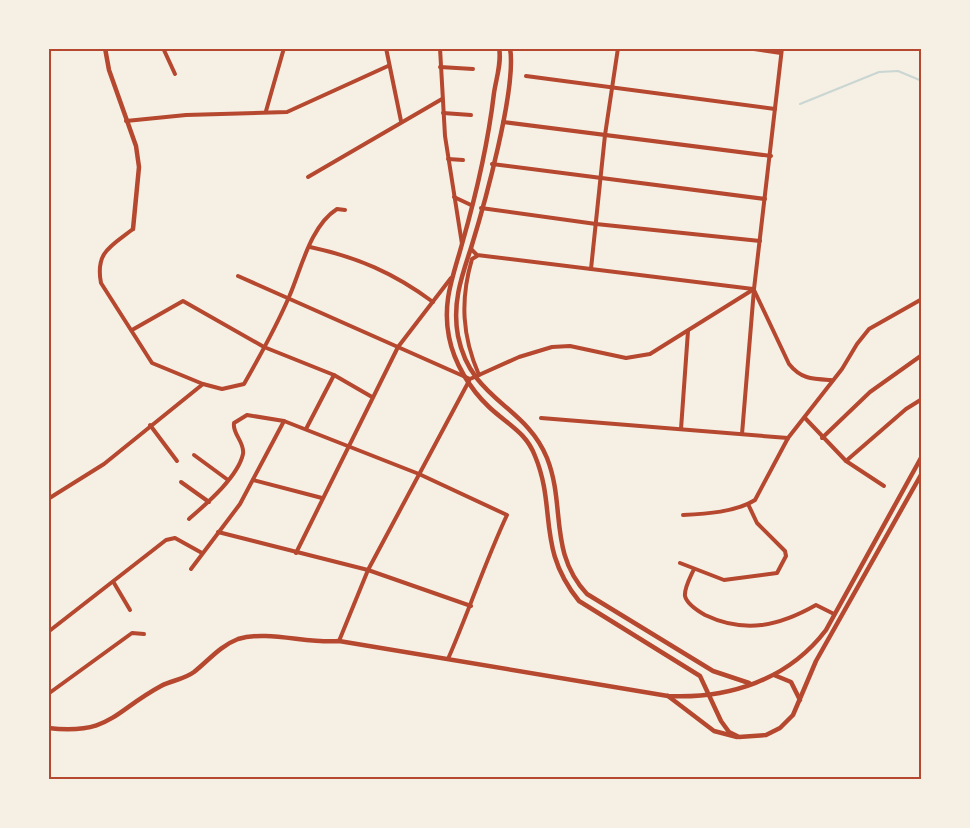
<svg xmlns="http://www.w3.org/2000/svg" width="970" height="828" font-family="'Times New Roman',serif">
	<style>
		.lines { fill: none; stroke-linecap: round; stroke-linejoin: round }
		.stream { stroke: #c9d6d2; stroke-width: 2 }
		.minor { stroke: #b5482f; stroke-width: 4 }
		.tertiary { stroke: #b5482f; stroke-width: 4.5 }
		.neatline { fill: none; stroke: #b5482f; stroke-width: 2 }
	</style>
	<rect width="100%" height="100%" fill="#f6efe4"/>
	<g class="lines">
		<polyline class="stream" points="800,104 879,72 898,71 922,81"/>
		<g class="minor">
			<polyline points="163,48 175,74"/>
			<polyline points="386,48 401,121"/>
			<polyline points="440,48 445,136 462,244"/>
			<polyline points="747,48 781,53"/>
			<polyline points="440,67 473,69"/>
			<polyline points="526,76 775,109"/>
			<polyline points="266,111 284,48"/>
			<polyline points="443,113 471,115"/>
			<polyline points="126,121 186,115 287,112 388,66"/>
			<polyline points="503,122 771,156"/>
			<polyline points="448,159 463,160"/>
			<polyline points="492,164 765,199"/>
			<polyline points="308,177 442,99"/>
			<polyline points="454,197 471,205"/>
			<polyline points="481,208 596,224 760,241"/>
			<path d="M133,229C111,246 95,252 101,283L152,363L203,384L222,389L244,384C260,356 276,327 289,297C301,270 310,226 337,209L345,210"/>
			<path d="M310,247C357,257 394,273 433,302"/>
			<polyline points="471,249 477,255 753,289"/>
			<path d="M477,256L472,259C460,300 462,336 479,375"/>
			<polyline points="591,269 605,135 618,48"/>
			<polyline points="238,276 470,379 519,357 552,347 570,346 626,358 650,354 754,289"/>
			<path d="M754,290L789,364C801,379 812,379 831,380"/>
			<polyline points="132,330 183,301 264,347 334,375 372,397"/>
			<polyline points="541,418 788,438"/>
			<polyline points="805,418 846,461 884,486"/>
			<polyline points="150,425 177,461"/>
			<polyline points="306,429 334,375"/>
			<polyline points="681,429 688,331"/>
			<polyline points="742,434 754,289 782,48"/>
			<polyline points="822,438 870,392 922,355"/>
			<polyline points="194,455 228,480"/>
			<polyline points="846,461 906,409 922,399"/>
			<polyline points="253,480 322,498"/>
			<polyline points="181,482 209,502"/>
			<polyline points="48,499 104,464 203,384"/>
			<path d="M683,515C706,514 736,512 755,500L788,438L842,369L857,344L869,329L922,299"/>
			<path d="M189,519C206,504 238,477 243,454C245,442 232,434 234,423L247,415L284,421L419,474L507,515C485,562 469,611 448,659"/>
			<polyline points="218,532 368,570 471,606"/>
			<polyline points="296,553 398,347 451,278"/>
			<polyline points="680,563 724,580 777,573 786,556 785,551 757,523 748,504"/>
			<polyline points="191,569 240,504 284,421"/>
			<path d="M694,569C691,576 684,588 685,596C687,604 698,611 705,615C745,634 779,626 816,605L834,614"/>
			<polyline points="114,583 130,610"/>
			<polyline points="48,632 166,540 175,538 202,553"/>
			<polyline points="339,641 368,570 469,381"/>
			<polyline points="48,694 132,633 144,634"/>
		</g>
		<g class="tertiary">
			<polyline points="105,48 109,70 136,146 139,167 133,229"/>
			<path d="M499,48C502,62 496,79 494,93C488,144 476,195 462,244C453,277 442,302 449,337C454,363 470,389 489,407C507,424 526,432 535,456C557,509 536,548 579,601L700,676L721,721L729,732L739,737L766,735L780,728L793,715L816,661L922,473"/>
			<path d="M510,48C517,88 484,206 471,248C461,278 452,304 458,336C471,401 525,404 547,458C566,506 548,552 587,594L713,671L749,683"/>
			<polyline points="774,675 791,682 800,700"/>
			<polyline points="668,696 714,731 737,737"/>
			<path d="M48,728C110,735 113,712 161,686C172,680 183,680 194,672C209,660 220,646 238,639C267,630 308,644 339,641L668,696C729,699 788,680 826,630L922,456"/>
		</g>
	</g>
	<rect width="970" height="828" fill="none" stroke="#f6efe4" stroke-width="99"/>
	<rect x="50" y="50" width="870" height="728" class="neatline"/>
</svg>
